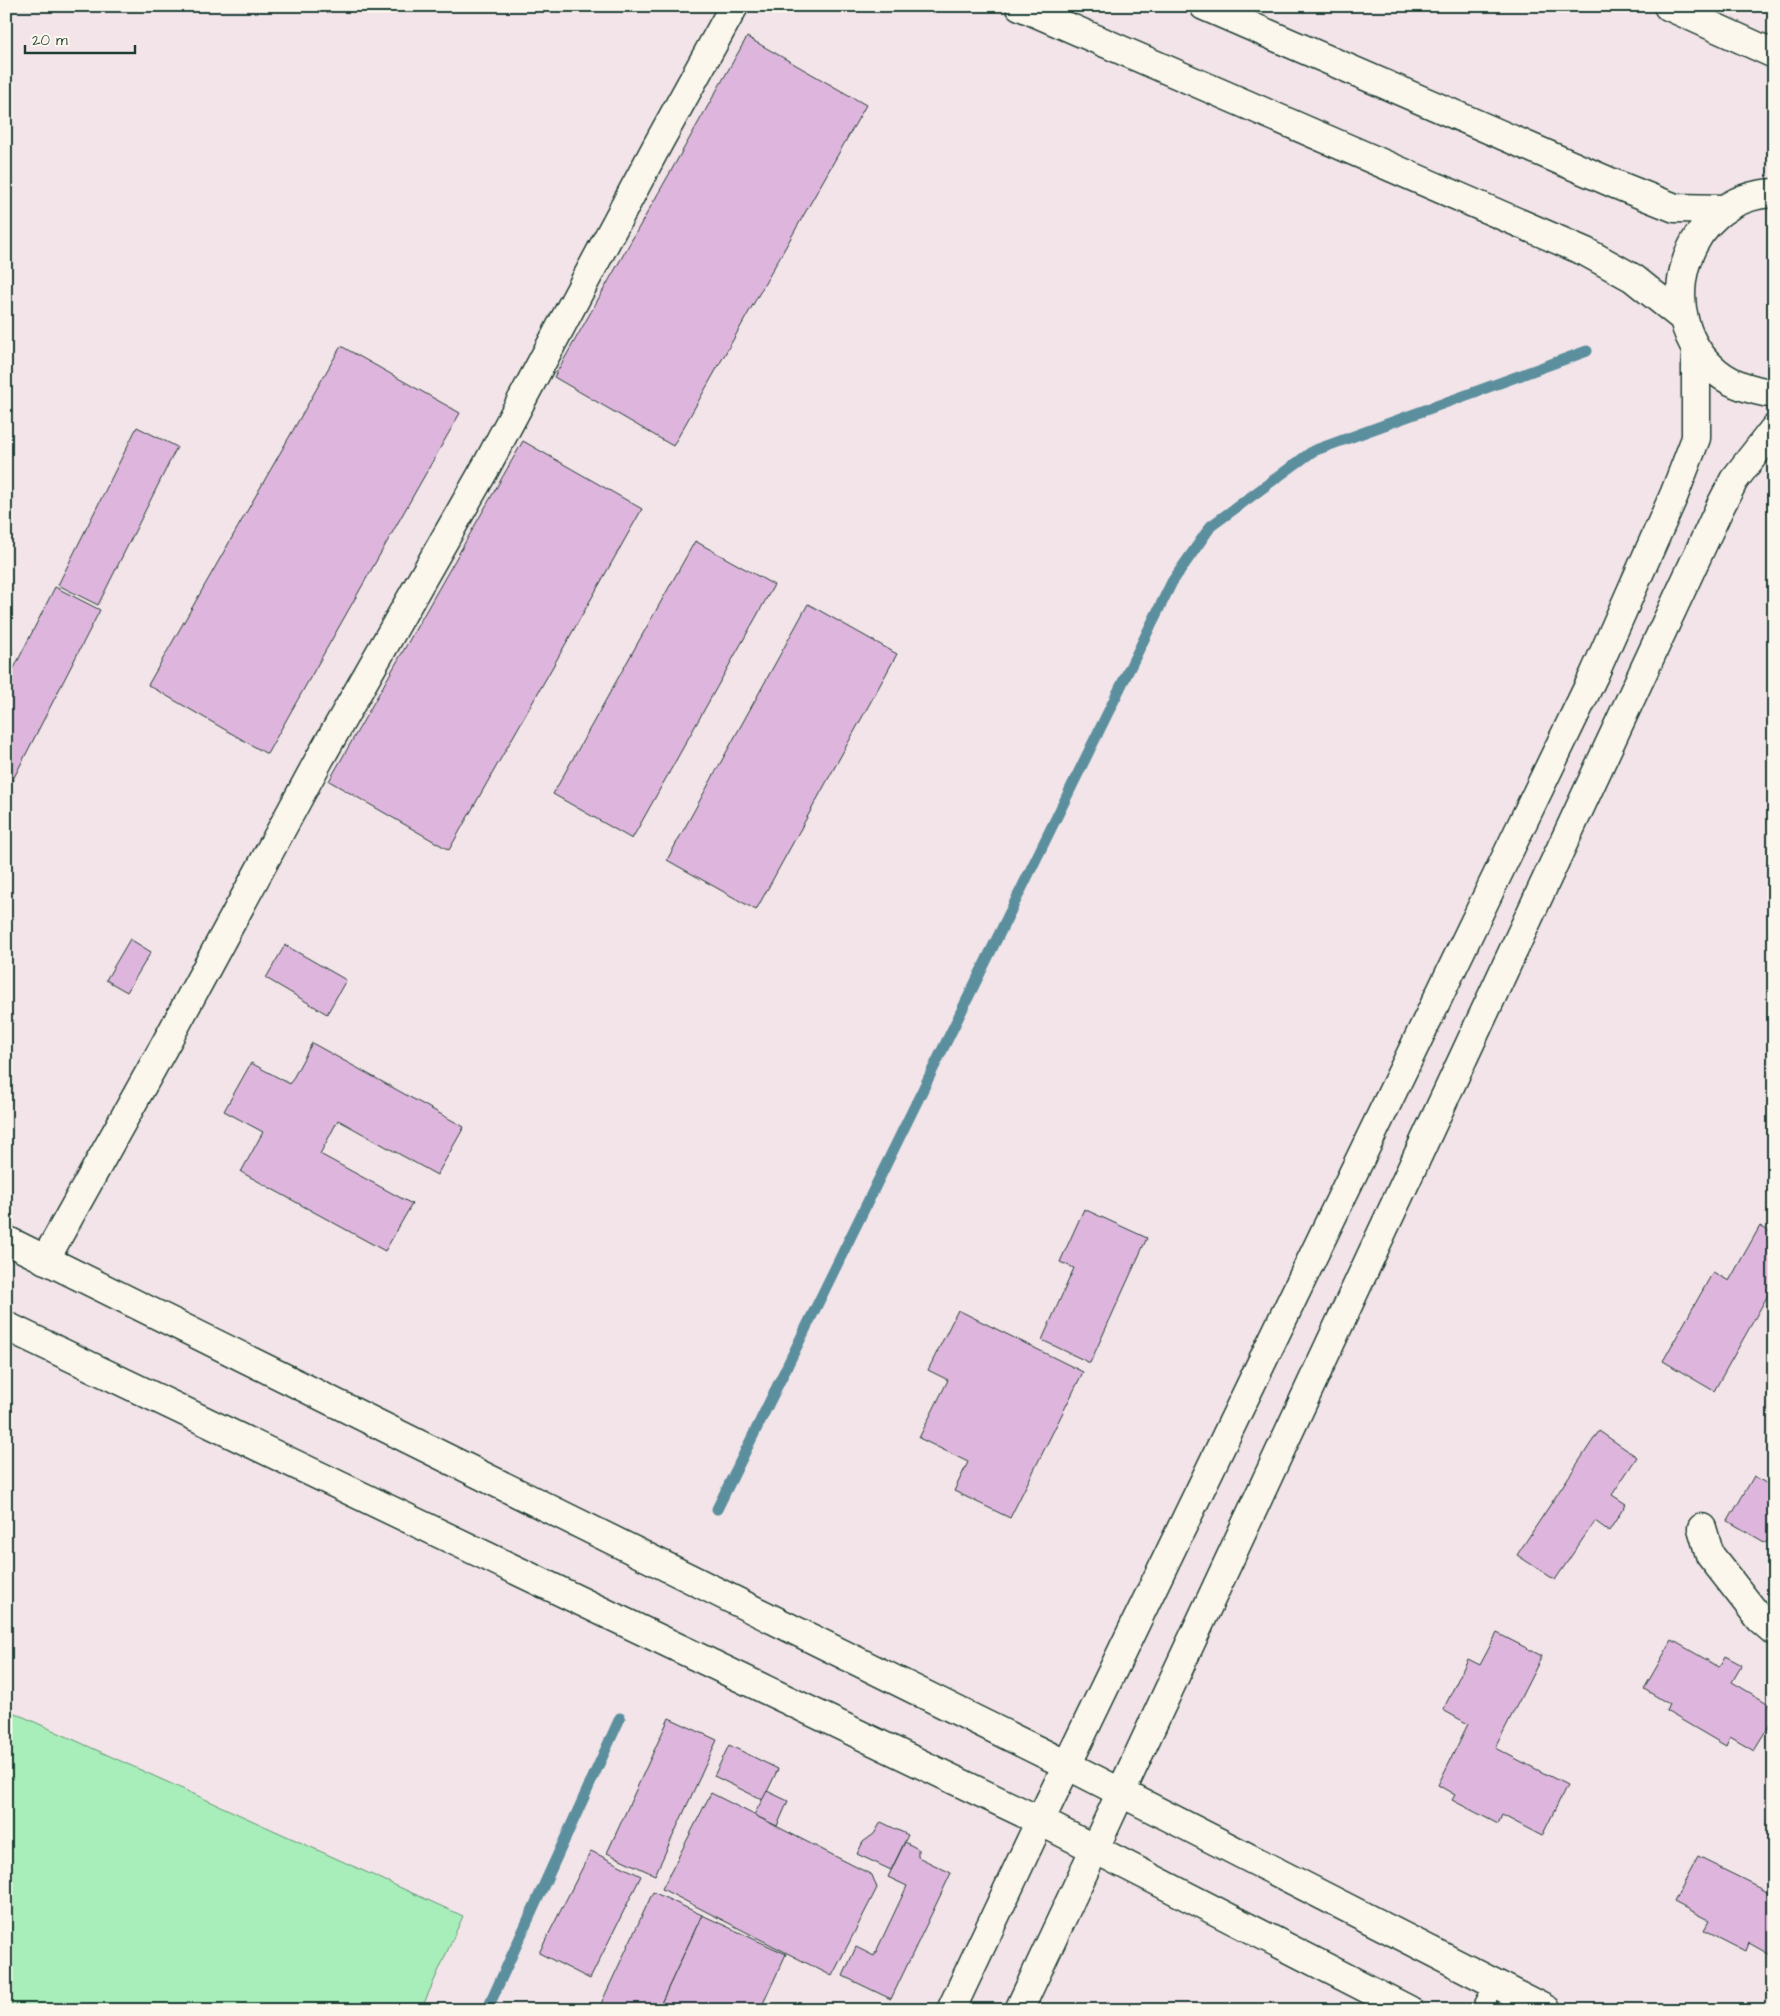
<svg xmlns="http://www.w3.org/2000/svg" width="1780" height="2016" font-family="'Architects Daughter',sans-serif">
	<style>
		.green { fill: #a7eeba; stroke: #639677 }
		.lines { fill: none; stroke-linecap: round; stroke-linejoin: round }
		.stream { stroke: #5c8f9e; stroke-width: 11 }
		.building { fill: #deb6dd; stroke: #1f3d34 }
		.lane-casing { stroke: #1f3d34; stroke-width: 21 }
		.street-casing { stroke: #1f3d34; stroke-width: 31 }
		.secondary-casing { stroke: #1f3d34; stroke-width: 31 }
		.primary-casing { stroke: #1f3d34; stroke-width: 31 }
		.lane { stroke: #fbf7ec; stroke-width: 18 }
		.street { stroke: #fbf7ec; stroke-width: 28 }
		.secondary { stroke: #fbf7ec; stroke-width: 28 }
		.primary { stroke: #fbf7ec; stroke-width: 28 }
	</style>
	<rect width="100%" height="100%" fill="#f2e4e8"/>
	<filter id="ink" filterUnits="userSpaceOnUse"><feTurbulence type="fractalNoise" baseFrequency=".02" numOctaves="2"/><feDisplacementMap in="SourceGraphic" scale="10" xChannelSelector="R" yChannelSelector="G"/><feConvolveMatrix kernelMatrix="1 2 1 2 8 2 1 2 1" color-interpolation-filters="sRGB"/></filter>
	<g filter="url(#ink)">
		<polygon class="green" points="6,1709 463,1916 421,2010 6,2010"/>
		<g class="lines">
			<g class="stream">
				<polyline points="717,1509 1172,582 1211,526 1313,451 1587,351"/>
				<polyline points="487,2010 620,1718"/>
			</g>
		</g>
		<g class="building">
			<polygon points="747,37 866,105 673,446 554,377"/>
			<polygon points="341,346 460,413 267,754 148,685"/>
			<polygon points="137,427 177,447 98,605 58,585"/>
			<polygon points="523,441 642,509 449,850 329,781"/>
			<polygon points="695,541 774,585 632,839 553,794"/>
			<polygon points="55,587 100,610 6,793 6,684"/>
			<polygon points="808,604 897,654 756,910 667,860"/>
			<polygon points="130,939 151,952 127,992 106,980"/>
			<polygon points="285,945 346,980 327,1014 266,978"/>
			<polygon points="312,1043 464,1127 437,1175 338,1120 320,1154 412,1204 385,1251 241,1172 263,1132 224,1111 251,1063 290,1084"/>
			<polygon points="1084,1209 1147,1238 1090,1363 1042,1340 1074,1268 1060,1262"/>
			<polygon points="1760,1226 1774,1234 1774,1298 1768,1295 1714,1391 1663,1361 1713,1272 1729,1281"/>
			<polygon points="958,1310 1083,1372 1010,1518 954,1491 968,1462 919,1438 948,1380 928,1370"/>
			<polygon points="1599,1431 1637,1457 1612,1495 1626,1504 1609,1531 1595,1521 1555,1580 1517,1555"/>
			<polygon points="1754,1476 1774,1488 1774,1529 1766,1543 1728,1521"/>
			<polygon points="1497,1633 1542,1656 1495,1748 1567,1785 1542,1836 1502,1815 1498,1824 1452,1800 1455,1795 1438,1785 1468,1724 1443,1710 1468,1659 1480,1665"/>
			<polygon points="1672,1640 1719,1667 1725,1656 1742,1665 1732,1682 1774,1707 1774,1718 1754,1751 1730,1737 1726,1746 1666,1711 1669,1704 1644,1689"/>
			<polygon points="669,1718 717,1740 655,1875 607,1853"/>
			<polygon points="729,1745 778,1769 763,1800 714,1776"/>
			<polygon points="767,1791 788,1801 777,1826 754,1815"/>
			<polygon points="711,1793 872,1875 877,1888 832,1976 662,1889"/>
			<polygon points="881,1822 908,1835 891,1870 857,1854 863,1842 874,1834"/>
			<polygon points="905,1842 918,1849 918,1857 951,1873 891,1999 843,1976 856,1947 874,1956 907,1886 888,1877"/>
			<polygon points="591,1851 641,1876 590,1979 539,1953"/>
			<polygon points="1698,1857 1769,1892 1774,1884 1774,1957 1749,1943 1746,1951 1705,1930 1710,1921 1674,1902"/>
			<polygon points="653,1892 702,1915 658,2010 598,2010"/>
			<polygon points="702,1915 786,1954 760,2010 658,2010"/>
		</g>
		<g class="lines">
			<defs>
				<polyline id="lane" points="1481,2010 1495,1983"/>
				<g id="street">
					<polyline points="1668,6 1774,54"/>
					<polyline points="45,1260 166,1043 320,758 486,467 659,142 734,6"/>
					<polyline points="1702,1528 1710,1555 1760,1619 1774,1631"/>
				</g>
				<g id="secondary">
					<polyline points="6,1240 1067,1765"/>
					<polyline points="6,1326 1040,1821 951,2010"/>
					<polyline points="1019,2010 1095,1848"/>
				</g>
				<g id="primary">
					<polyline points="1020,6 1586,252 1633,278 1682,317"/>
					<polyline points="1204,6 1615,184 1675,208 1725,209"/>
					<path d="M1774,193C1683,197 1649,316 1717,372C1734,386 1754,390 1774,394"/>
					<polyline points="1067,1765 1547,2010"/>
					<polyline points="1095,1848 1720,507 1734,480 1774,429"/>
					<polyline points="1409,2010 1040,1821 1594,675 1674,495 1696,438 1696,350"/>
				</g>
			</defs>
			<use href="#lane" class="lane-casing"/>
			<use href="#street" class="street-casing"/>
			<use href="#secondary" class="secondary-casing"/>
			<use href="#primary" class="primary-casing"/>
			<use href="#lane" class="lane"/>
			<use href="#street" class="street"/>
			<use href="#secondary" class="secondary"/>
			<use href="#primary" class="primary"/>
		</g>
	</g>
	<rect width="1780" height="2016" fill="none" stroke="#fbf7ec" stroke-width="25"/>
	<rect x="12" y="12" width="1755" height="1991" fill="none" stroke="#1f3d34" stroke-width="2" filter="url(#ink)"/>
	<path d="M25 45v8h110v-8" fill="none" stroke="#1f3d34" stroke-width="2.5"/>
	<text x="32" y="45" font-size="15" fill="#1f3d34" stroke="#fbf7ec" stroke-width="4" paint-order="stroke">20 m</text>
</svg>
